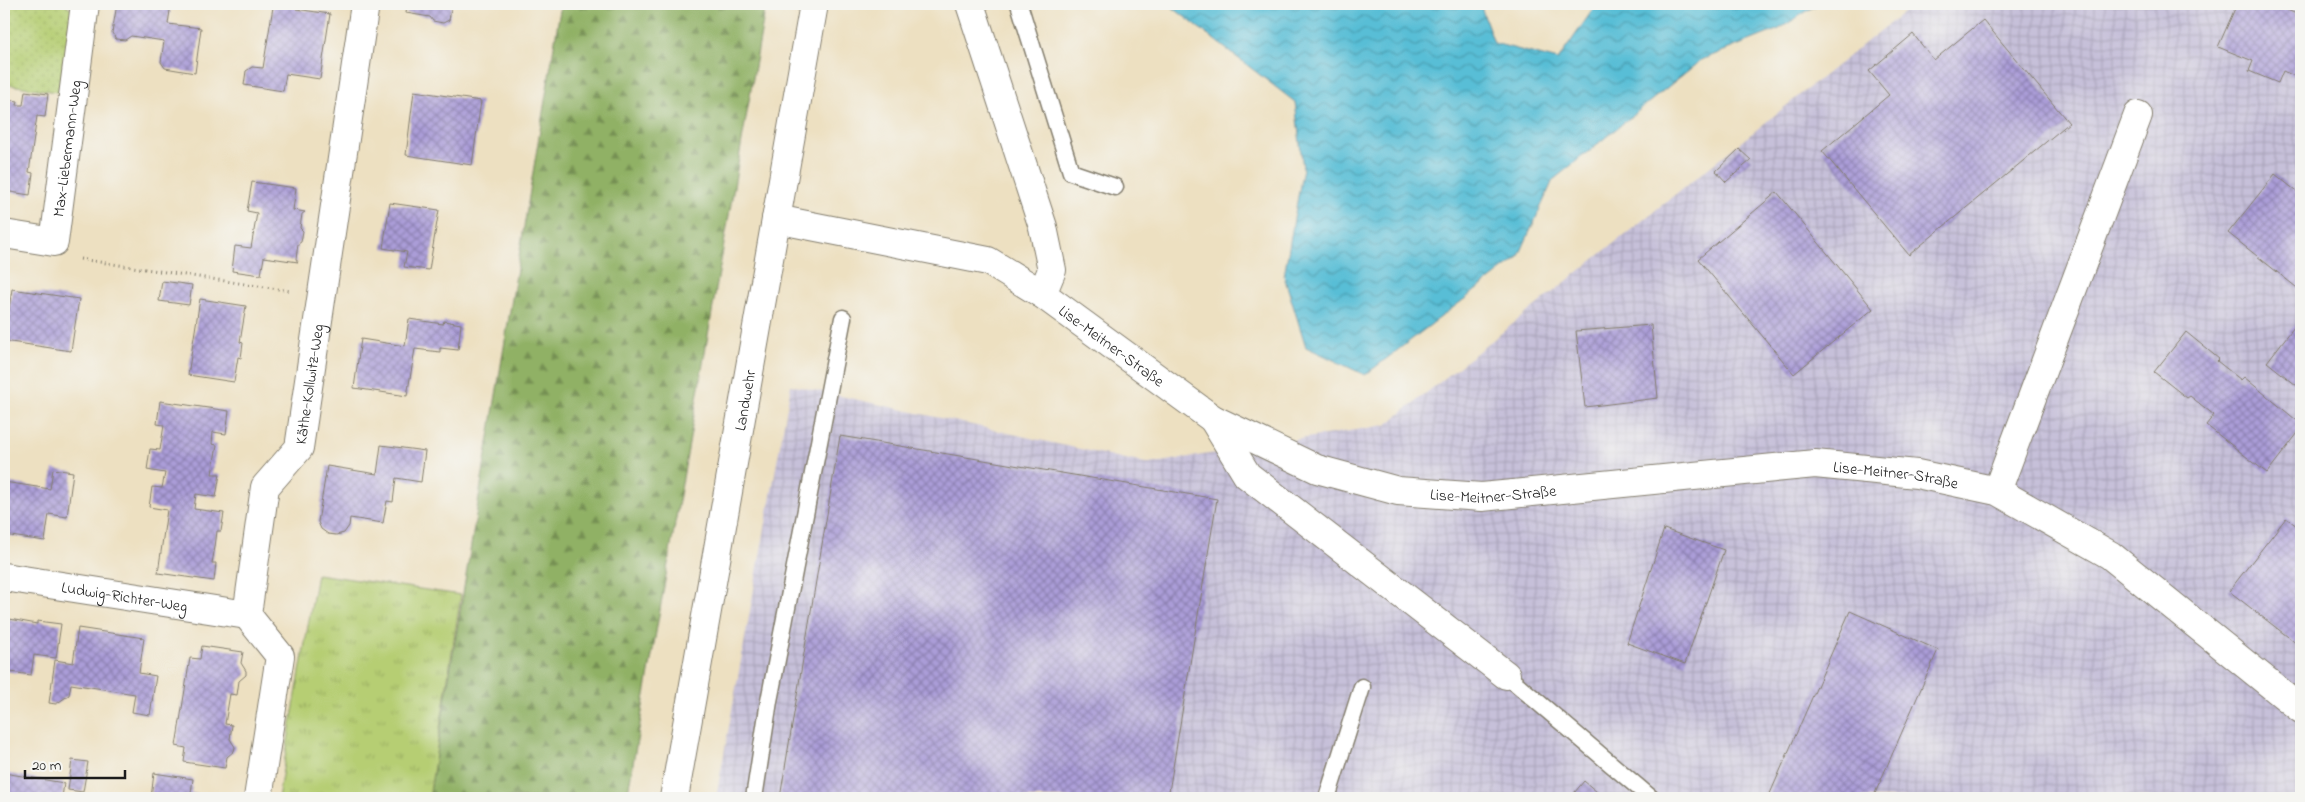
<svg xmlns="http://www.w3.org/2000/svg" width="2305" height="802" font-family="'Indie Flower',sans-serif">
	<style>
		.industrial { fill: url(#industrial-grid) }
		.grass { fill: url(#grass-dots); stroke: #697548 }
		.forest { fill: url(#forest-firs); stroke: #566640 }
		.park { fill: url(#park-tufts); stroke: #697548 }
		.water { fill: url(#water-waves); stroke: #3a6d79 }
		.building { fill: url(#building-cross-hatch) }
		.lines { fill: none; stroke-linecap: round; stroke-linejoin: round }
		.service-casing { stroke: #847e6e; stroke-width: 19 }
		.minor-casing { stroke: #847e6e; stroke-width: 30 }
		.secondary-casing { stroke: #847e6e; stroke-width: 30 }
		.path { stroke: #847e6e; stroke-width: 3; stroke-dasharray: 1 4; stroke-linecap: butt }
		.service { stroke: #fff; stroke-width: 16 }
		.minor { stroke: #fff; stroke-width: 28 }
		.secondary { stroke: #fff; stroke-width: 28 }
		.labels { text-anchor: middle; stroke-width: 4; stroke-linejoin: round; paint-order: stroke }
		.street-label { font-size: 16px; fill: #1c1c1c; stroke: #f6f6f2 }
	</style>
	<defs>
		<pattern id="industrial-grid" width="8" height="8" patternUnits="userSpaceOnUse" patternTransform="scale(1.25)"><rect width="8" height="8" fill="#c6c0d9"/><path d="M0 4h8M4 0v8" fill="none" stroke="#aaa4ba"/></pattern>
		<pattern id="grass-dots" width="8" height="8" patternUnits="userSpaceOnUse" patternTransform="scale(1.25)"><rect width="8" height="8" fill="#b6ce73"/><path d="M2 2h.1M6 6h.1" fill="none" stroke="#9cb063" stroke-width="1.8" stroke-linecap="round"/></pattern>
		<pattern id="forest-firs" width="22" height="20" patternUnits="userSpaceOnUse" patternTransform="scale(1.25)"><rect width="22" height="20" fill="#90b165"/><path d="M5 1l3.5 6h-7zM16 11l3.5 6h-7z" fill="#758f52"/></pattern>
		<pattern id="park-tufts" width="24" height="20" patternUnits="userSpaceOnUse" patternTransform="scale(1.25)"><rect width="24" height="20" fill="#b6ce73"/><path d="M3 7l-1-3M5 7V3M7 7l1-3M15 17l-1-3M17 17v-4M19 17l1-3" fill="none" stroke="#9cb063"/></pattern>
		<pattern id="water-waves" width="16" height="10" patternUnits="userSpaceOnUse" patternTransform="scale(1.25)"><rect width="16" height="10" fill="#58bed6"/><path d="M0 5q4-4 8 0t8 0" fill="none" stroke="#489aad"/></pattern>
		<pattern id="building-cross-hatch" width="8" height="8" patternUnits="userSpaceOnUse" patternTransform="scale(1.25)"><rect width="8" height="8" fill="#ab9dd8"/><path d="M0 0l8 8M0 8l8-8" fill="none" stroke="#8a7fae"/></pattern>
	</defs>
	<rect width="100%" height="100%" fill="#f6f6f2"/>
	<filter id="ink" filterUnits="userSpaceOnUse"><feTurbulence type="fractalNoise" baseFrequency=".02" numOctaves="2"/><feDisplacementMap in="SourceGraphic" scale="10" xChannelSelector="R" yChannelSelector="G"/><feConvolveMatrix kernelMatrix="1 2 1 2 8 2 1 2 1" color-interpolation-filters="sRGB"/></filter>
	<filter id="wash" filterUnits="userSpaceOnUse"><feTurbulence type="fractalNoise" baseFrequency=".0096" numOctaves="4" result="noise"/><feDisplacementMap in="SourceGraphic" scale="20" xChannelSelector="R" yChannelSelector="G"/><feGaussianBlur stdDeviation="1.12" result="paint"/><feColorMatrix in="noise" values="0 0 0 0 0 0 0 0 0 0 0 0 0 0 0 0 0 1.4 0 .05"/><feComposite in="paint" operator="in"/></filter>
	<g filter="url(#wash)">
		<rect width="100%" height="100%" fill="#ede0c1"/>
		<polygon class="industrial" points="1914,4 2301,4 2301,798 716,798 791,385 1148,464 1386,425"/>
		<polygon class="grass" points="4,4 65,4 75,13 63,93 4,84"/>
		<polygon class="forest" points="561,4 766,4 627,798 429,798"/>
		<polygon class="park" points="317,574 461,595 429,798 278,798"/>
		<polygon class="water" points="1168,4 1480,4 1494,43 1558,60 1594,8 1623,4 1818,4 1779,29 1701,60 1553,180 1518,258 1365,375 1306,347 1284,276 1303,168 1295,102"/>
		<g id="blocks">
			<g class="building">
				<polygon points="117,4 171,4 168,24 201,28 195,73 165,68 161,62 164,41 131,36 125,40 116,39 112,33"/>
				<polygon points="260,4 296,4 296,9 330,14 320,79 286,74 283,91 244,85 246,71 252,67 263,68 273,7"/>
				<polygon points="407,4 452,4 449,20 443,23 433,21 430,17 406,13"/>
				<polygon points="2237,4 2273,4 2299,15 2301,10 2301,79 2283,71 2278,83 2249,71 2253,61 2218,47"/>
				<polygon points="1983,20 2069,123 1909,255 1822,151 1889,95 1869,71 1913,34 1934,60"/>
				<polygon points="25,91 48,94 45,117 37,116 29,172 33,173 30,195 4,191 4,99 18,101 17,105 23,105"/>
				<polygon points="414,91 481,101 472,165 406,155"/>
				<polygon points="1739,149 1751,160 1726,182 1716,171"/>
				<polygon points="2275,174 2301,195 2301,291 2228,233"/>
				<polygon points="252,182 296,188 293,210 305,212 302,214 300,228 303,231 301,242 298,244 296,259 298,262 264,257 261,275 232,271 235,246 251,248 257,213 247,211"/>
				<polygon points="1777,192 1873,309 1794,374 1698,259"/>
				<polygon points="390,203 439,210 429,270 404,267 407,252 383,248"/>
				<polygon points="162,281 192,285 189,305 159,301"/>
				<polygon points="12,289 79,299 71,351 4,341"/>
				<polygon points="200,299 246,306 240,342 243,343 241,358 238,357 234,382 188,375"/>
				<polygon points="2301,318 2301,389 2267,362"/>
				<polygon points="409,319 443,324 444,321 461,324 458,350 440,348 440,352 415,349 407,396 354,388 361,339 405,346"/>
				<polygon points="1651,325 1658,398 1585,407 1576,331"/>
				<polygon points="2186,332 2219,359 2217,361 2241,380 2244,377 2301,424 2301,429 2267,473 2206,425 2214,415 2190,396 2187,398 2154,372"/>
				<polygon points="160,401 229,411 226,434 213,432 212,444 217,445 212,474 220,474 216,497 196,494 194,509 224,513 221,531 217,531 215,547 212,563 216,563 214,581 158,573 167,510 149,507 152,487 162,488 165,473 147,470 150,449 160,450 164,425 157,424"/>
				<polygon points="840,436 1217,499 1168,798 780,798"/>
				<polygon points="381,445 425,451 421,482 396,478 393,502 387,501 383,523 350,518 349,526 344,533 336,535 328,534 321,529 318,522 327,466 377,474"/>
				<polygon points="53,469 73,472 67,517 49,514 45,541 4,535 4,482 50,489"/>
				<polygon points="2286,518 2301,529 2301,647 2229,591"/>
				<polygon points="1664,529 1724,550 1685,664 1627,643"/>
				<polygon points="1850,611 1938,650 1873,798 1773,798 1769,796"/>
				<polygon points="4,618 37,624 37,621 61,624 56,658 34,655 31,675 4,671"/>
				<polygon points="78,628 144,638 139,673 156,676 150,715 132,712 135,694 71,684 69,695 56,704 49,703 55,660 73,663"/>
				<polygon points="202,646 243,652 241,663 246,671 246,675 239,681 237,695 230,694 225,724 232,725 230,739 235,747 234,751 227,757 225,768 184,762 186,748 176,746 190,658 200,659"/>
				<polygon points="72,760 88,762 83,792 68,790"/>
				<polygon points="4,773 64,783 62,798 4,798"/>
				<polygon points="154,773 193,779 191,793 206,796 206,798 151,798"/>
				<polygon points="1584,781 1604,798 1570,798"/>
			</g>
		</g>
	</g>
	<g filter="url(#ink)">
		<use href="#blocks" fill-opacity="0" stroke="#847e6e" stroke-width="1"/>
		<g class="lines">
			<defs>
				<g id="service">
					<polyline points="1019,4 1071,172 1115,187"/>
					<polyline points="1506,675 1651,798"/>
					<polyline points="754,798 769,701 843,318"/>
					<polyline points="1327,798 1362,687"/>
				</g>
				<g id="minor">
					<polyline points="970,4 1043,227 1052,270 1042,294"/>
					<path id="s1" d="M776,219L988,261L1042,294L1213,419L1317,469L1398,491L1482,497L1815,464L1917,474L1997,491L2110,555L2301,709"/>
					<path id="s2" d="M4,234L54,242L85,4"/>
					<polyline points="1213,419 1247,475 1506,675"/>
					<polyline points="1997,491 2138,115"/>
					<path id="s3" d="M4,577L247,615"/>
					<path id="s4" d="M258,798L280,656L247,615L265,487L299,448L365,4"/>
				</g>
				<g id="secondary">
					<path id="s5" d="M674,798L814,4"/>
				</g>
			</defs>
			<use href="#service" class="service-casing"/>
			<use href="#minor" class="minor-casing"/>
			<use href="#secondary" class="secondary-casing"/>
			<polyline class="path" points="80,259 291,291"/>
			<use href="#service" class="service"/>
			<use href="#minor" class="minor"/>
			<use href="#secondary" class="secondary"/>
		</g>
	</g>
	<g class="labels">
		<g class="street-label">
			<text dy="6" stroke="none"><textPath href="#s2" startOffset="145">Max-Liebermann-Weg</textPath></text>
			<text dy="6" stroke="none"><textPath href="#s1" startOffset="366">Lise-Meitner-Straße</textPath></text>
			<text dy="6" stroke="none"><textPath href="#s4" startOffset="442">Käthe-Kollwitz-Weg</textPath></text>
			<text dy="6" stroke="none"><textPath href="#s5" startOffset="404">Landwehr</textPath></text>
			<text dy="6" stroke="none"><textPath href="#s1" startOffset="1191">Lise-Meitner-Straße</textPath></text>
			<text dy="6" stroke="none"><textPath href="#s1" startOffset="786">Lise-Meitner-Straße</textPath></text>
			<text dy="6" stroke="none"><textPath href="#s3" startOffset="122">Ludwig-Richter-Weg</textPath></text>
		</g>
	</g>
	<rect width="2305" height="802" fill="none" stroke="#f6f6f2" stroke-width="20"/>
	<path d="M25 770v8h100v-8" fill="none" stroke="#1c1c1c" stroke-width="2.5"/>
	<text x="32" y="770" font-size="15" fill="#1c1c1c" stroke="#f6f6f2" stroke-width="4" paint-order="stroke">20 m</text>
</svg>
